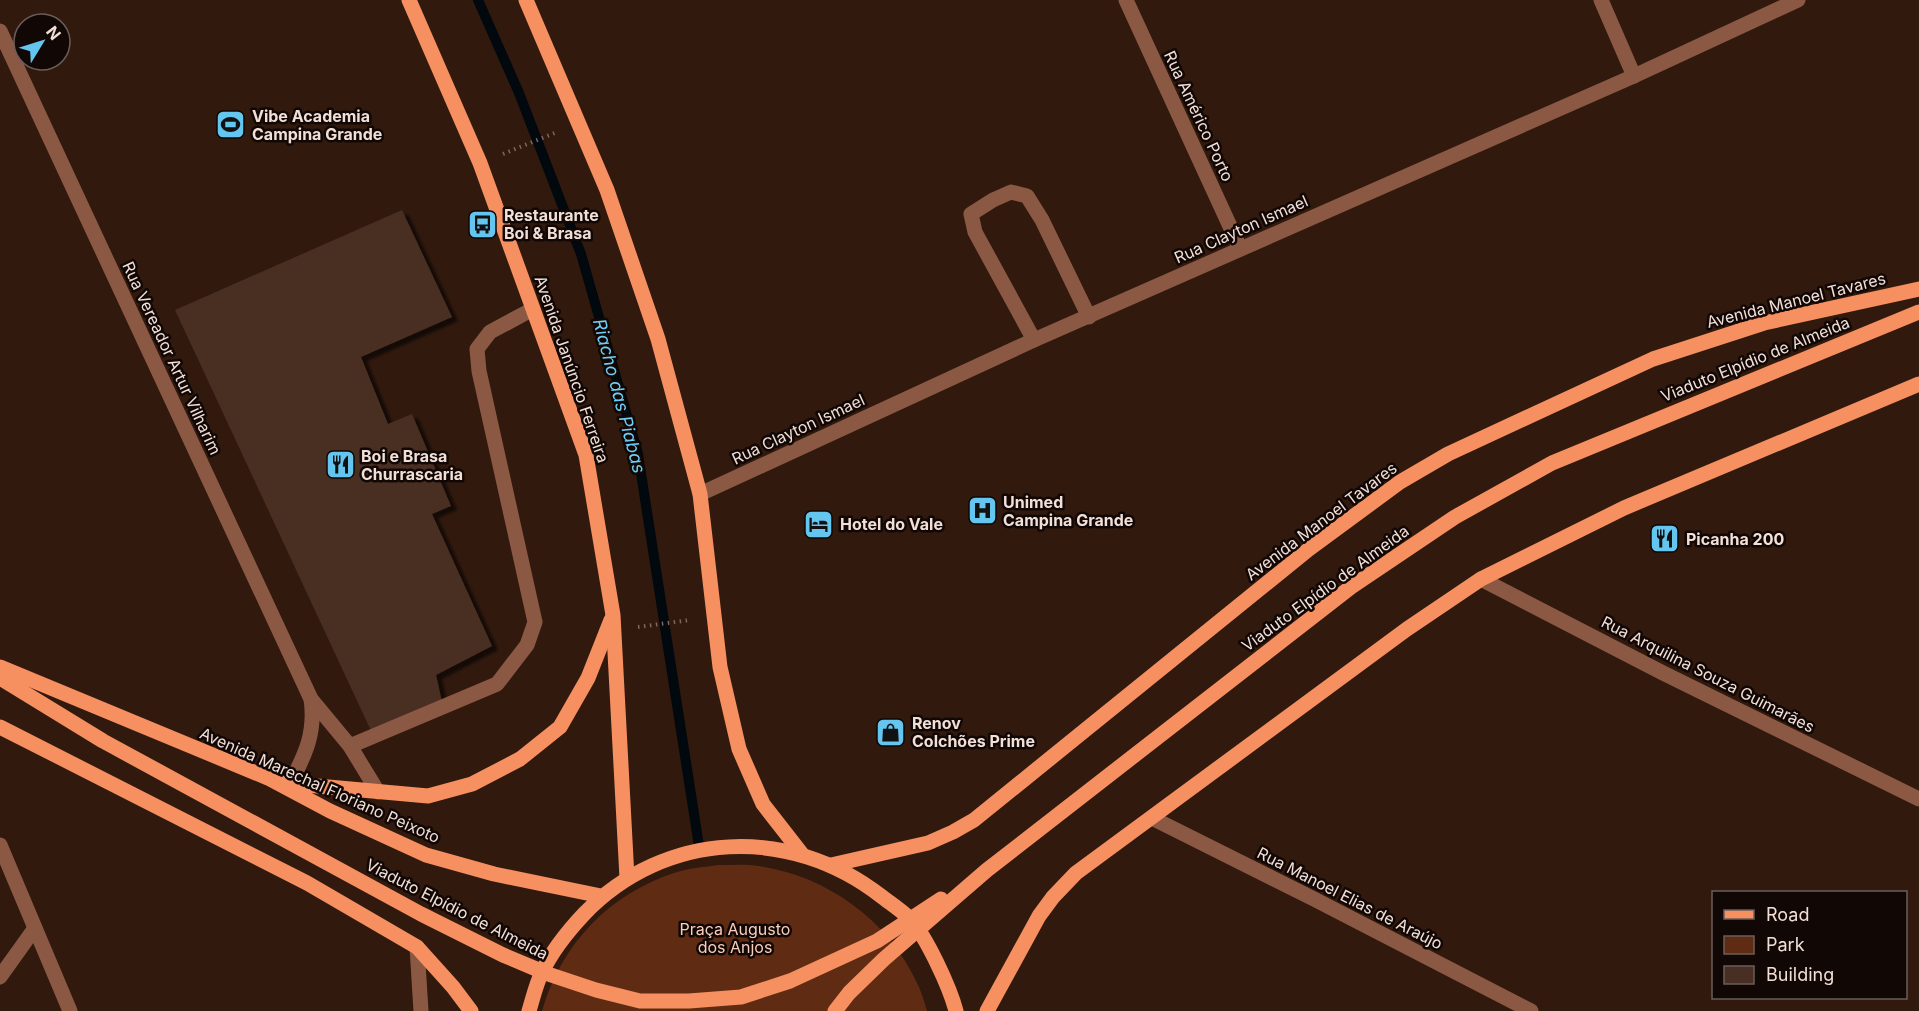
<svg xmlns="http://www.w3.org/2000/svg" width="1919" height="1011" font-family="Inter,sans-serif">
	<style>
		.green { fill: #5f2c13 }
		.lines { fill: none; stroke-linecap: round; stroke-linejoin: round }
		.stream { stroke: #01090e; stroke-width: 10 }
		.building { fill: #492e23; filter: url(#shadow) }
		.path { stroke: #7c665d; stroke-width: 4; stroke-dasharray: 1.5 4.5; stroke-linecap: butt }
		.minor { stroke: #8b5943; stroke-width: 15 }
		.major { stroke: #f79061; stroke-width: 15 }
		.labels { text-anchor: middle; stroke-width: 5; stroke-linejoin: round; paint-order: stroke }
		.poi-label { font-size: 16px; font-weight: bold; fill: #f1dfd8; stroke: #110704; text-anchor: start }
		.street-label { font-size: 16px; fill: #f1dfd8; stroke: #110704 }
		.park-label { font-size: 16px; fill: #f8cebc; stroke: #110704 }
		.water-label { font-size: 18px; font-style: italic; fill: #6ecef7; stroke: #110704 }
	</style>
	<defs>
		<filter id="shadow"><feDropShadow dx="6" dy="4" stdDeviation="1.5" flood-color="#0009"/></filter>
	</defs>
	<rect width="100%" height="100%" fill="#31190e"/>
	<path class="green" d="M718,865C732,865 746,864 759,866C826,876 887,919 916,981C921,990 924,1001 927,1011H542C561,944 610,893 677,872C690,868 705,867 718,865Z"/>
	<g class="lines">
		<polyline class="stream" points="478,0 519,93 581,254 638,454 699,846"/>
	</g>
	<polygon class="building" points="402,210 452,317 361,357 388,424 412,414 451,506 432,514 492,646 436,675 443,706 373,735 175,310"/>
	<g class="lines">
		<g class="path">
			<polyline points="503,154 557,132"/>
			<polyline points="638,627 690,620"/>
		</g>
		<g class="minor">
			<polyline points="1126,0 1240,248"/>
			<polyline points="1601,0 1634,76"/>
			<polyline points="0,31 311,699 350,746 378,792"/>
			<polyline points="1034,340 975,232 971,214 993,200 1011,192 1027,196 1042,220 1089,317"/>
			<polyline points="700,494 1034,340 1634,76 1798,0"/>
			<polyline points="1481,579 1663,673 1919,799"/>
			<polyline points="350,746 497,684 527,645 535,622 479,371 477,349 490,332 533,309"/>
			<path d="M290,784C305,755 316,733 311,699"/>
			<polyline points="1152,818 1314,899 1531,1011"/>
			<polyline points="0,845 70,1011"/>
			<polyline points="417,947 421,1011"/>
			<polyline points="0,977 35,928"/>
		</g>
		<g class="major">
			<polyline points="409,0 480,163 586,455 613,615 627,878"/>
			<polyline points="526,0 607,190 658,339 700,494 720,667 739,749 763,804 802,854"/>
			<polyline points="0,667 268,778 330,811 426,855 494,874 601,896"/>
			<polyline points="0,678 103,741 421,914 503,955 548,974 596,990 640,1001 689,1001 741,997 790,981 877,941 941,899"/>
			<polyline points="0,727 307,883 417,947 453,987 471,1011"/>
			<polyline points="284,783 428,796 472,784 520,759 560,727 588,678 611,620"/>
			<polyline points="831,865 928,843 953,832 974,820 1309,549 1400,482 1448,454 1653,359 1764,323 1919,289"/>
			<path d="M529,1011C533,998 536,984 542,972C552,951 568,931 584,914C665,830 790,825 881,896C890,903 901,910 909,918C926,935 950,988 956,1011"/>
			<polyline points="835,1011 849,993 884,959 987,870 1351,587 1455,517 1552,463 1919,312"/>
			<polyline points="987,1011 1039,916 1053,897 1076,873 1407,629 1481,579 1624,508 1919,384"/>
		</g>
	</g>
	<defs>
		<symbol id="stadium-square" viewBox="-11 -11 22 22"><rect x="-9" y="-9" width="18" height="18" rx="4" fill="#64c5ee" stroke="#110704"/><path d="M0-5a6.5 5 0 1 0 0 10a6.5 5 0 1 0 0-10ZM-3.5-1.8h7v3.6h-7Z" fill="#111"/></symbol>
		<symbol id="bus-square" viewBox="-11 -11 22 22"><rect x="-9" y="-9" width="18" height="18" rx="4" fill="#64c5ee" stroke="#110704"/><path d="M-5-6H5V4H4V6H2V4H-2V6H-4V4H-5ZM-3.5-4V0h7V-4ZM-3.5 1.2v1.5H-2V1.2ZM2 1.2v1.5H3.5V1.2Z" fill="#111"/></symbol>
		<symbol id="restaurant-square" viewBox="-11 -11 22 22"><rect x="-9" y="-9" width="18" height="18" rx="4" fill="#64c5ee" stroke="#110704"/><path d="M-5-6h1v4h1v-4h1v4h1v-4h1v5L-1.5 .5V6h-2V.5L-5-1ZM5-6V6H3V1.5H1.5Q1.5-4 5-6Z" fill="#111"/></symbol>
		<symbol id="hospital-square" viewBox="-11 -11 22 22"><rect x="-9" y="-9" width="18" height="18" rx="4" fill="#64c5ee" stroke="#110704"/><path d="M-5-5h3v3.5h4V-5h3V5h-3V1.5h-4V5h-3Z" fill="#111"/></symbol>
		<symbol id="hotel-square" viewBox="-11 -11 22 22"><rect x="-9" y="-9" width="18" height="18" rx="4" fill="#64c5ee" stroke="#110704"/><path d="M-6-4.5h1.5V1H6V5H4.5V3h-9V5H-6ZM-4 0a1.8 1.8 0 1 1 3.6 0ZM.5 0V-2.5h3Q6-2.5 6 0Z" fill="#111"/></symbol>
		<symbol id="shop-square" viewBox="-11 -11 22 22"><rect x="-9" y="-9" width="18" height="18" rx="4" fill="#64c5ee" stroke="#110704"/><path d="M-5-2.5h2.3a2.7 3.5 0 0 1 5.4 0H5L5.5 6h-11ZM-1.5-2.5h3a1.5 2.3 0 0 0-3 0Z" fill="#111"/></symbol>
	</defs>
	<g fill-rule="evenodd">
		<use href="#stadium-square" x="214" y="108" width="33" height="33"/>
		<use href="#bus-square" x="466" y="208" width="33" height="33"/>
		<use href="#restaurant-square" x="324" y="448" width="33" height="33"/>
		<use href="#hospital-square" x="966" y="494" width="33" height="33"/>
		<use href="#hotel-square" x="802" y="508" width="33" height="33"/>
		<use href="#restaurant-square" x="1648" y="522" width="33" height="33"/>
		<use href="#shop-square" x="874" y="716" width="33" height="33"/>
	</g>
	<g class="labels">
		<g class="poi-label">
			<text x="252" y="122">Vibe Academia<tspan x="252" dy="18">Campina Grande</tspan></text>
			<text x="504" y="221">Restaurante<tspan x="504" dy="18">Boi &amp; Brasa</tspan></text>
			<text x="361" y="462">Boi e Brasa<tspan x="361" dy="18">Churrascaria</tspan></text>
			<text x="1003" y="508">Unimed<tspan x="1003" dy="18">Campina Grande</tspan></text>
			<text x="840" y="530">Hotel do Vale</text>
			<text x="1686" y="545">Picanha 200</text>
			<text x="912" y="729">Renov<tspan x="912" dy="18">Colchões Prime</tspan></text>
		</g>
		<g class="street-label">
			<text transform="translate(1199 116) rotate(65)" y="6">Rua Américo Porto</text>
			<text transform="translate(1241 229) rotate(-24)" y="6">Rua Clayton Ismael</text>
			<text transform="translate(1796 300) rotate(-14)" y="6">Avenida Manoel Tavares</text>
			<text transform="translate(172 358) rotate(65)" y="6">Rua Vereador Artur Vilharim</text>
			<text transform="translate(1755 359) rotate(-22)" y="6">Viaduto Elpídio de Almeida</text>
			<text transform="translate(572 369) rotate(71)" y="6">Avenida Janúncio Ferreira</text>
			<text transform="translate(798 429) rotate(-25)" y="6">Rua Clayton Ismael</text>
			<text transform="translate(1321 521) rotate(-37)" y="6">Avenida Manoel Tavares</text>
			<text transform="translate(1325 588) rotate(-36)" y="6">Viaduto Elpídio de Almeida</text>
			<text transform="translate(1708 674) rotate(27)" y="6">Rua Arquilina Souza Guimarães</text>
			<text transform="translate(320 785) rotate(24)" y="6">Avenida Marechal Floriano Peixoto</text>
			<text transform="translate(1350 898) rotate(27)" y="6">Rua Manoel Elias de Araújo</text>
			<text transform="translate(457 909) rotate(27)" y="6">Viaduto Elpídio de Almeida</text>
		</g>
		<g class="park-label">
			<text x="735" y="935">Praça Augusto<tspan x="735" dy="18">dos Anjos</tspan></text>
		</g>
		<g class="water-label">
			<text transform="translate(619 396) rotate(75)" y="6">Riacho das Piabas</text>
		</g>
	</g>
	<rect x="1712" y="891" width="195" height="108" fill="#110704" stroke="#6b5d59" stroke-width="1.5"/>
	<rect x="1724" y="910" width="30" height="9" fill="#f79061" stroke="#6b5d59" stroke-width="1.5"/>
	<text x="1766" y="921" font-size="18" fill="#f1dfd8">Road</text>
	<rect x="1724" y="936" width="30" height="18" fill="#5f2c13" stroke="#6b5d59" stroke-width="1.5"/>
	<text x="1766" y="951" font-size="18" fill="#f1dfd8">Park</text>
	<rect x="1724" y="966" width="30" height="18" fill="#492e23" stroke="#6b5d59" stroke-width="1.5"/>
	<text x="1766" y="981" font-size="18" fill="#f1dfd8">Building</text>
	<g transform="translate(42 42) rotate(52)"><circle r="28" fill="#110704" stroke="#6b5d59" stroke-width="1.5"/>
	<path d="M0-4.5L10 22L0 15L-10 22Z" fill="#64c5ee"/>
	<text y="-9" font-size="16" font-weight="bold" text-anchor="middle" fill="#f1dfd8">N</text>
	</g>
</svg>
